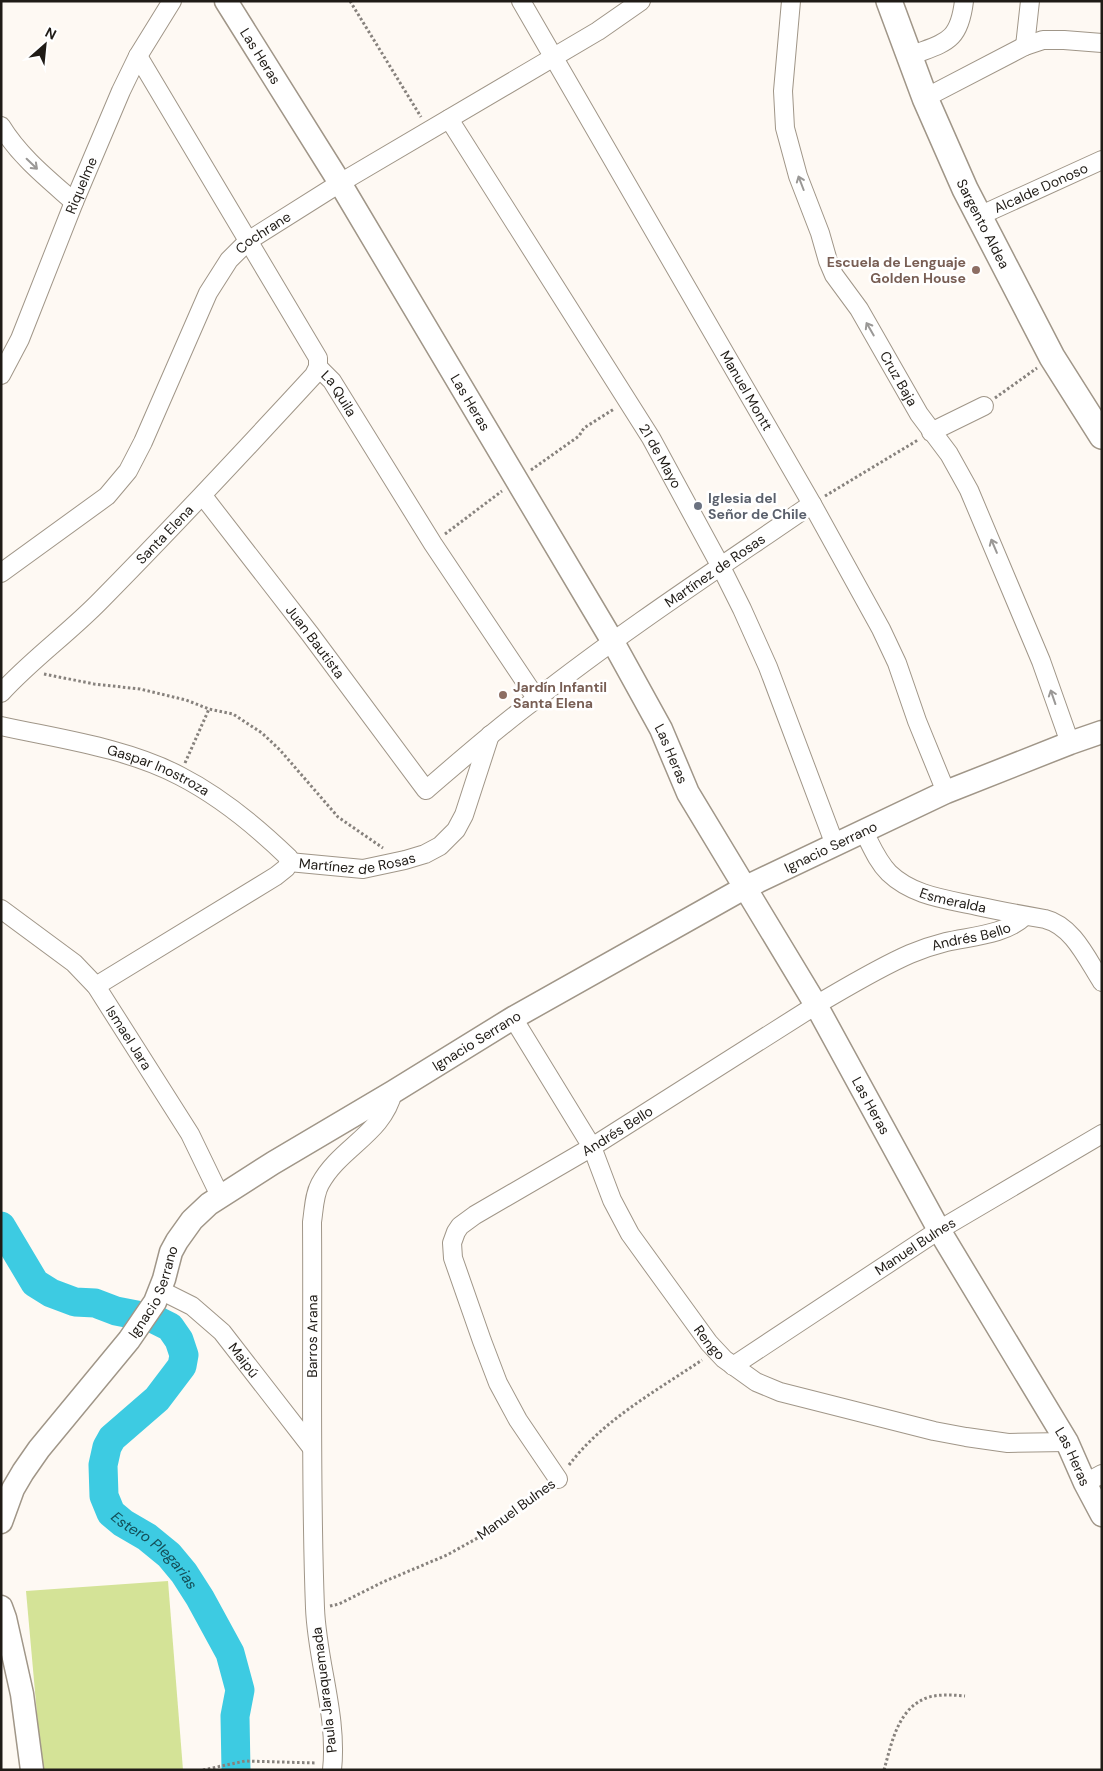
<svg xmlns="http://www.w3.org/2000/svg" width="1103" height="1771" font-family="'DM Sans',sans-serif">
	<style>
		.green { fill: #d4e397 }
		.lines { fill: none; stroke-linecap: round; stroke-linejoin: round }
		.river { stroke: #3dcbe2; stroke-width: 29 }
		.minor-casing { stroke: #a09688; stroke-width: 20 }
		.tertiary-casing { stroke: #a09688; stroke-width: 25 }
		.secondary-casing { stroke: #a09688; stroke-width: 28 }
		.path { stroke: #87827d; stroke-width: 3; stroke-dasharray: 2.5 2.5; stroke-linecap: butt }
		.minor { stroke: #fff; stroke-width: 18 }
		.tertiary { stroke: #fff; stroke-width: 22 }
		.secondary { stroke: #fff; stroke-width: 25 }
		.oneway { stroke: #9a9896 }
		.education-dot { fill: #8d6e63; stroke: #fff; stroke-width: 2 }
		.worship-dot { fill: #6b7280; stroke: #fff; stroke-width: 2 }
		.labels { text-anchor: middle; stroke-width: 5; stroke-linejoin: round; paint-order: stroke }
		.street-label { font-size: 14px; fill: #1f1b16; stroke: #fff }
		.education-label { font-size: 14px; font-weight: bold; fill: #785e54; stroke: #fff; text-anchor: end }
		.worship-label { font-size: 14px; font-weight: bold; fill: #5b616d; stroke: #fff; text-anchor: start }
		.water-label { font-size: 15px; font-style: italic; fill: #144f58; stroke: #fff }
	</style>
	<rect width="100%" height="100%" fill="#fef9f3"/>
	<polygon class="green" points="168,1581 183,1770 42,1770 26,1591"/>
	<g class="lines">
		<path class="river" id="s1" d="M1,1226L35,1283L51,1293L75,1302L95,1303L116,1311L152,1318L170,1327L179,1340L184,1355L182,1366L157,1399L112,1438L107,1447L103,1465L104,1496L111,1513L123,1523L147,1537L169,1555L184,1573L200,1598L230,1653L240,1690L235,1716L236,1770"/>
		<defs>
			<g id="minor">
				<path id="s2" d="M521,1L812,504L881,629L897,663L917,721L946,792"/>
				<path id="s3" d="M791,1L783,91L785,128L798,176L820,233L828,261L834,275L859,309L919,414L949,454L969,490L1041,661L1070,743"/>
				<polyline points="1025,46 1030,1"/>
				<path d="M910,56C945,42 959,43 964,1"/>
				<polyline points="925,98 1025,46 1043,40 1064,40 1102,43"/>
				<path id="s4" d="M449,119L651,438L721,567L742,609L768,667L835,845"/>
				<path d="M1,126C20,157 48,179 74,202"/>
				<path id="s5" d="M979,216L1102,160"/>
				<path id="s6" d="M318,367L332,381L433,544L536,698"/>
				<path id="s7" d="M1,375L20,339L74,202L121,91L138,56L172,1"/>
				<polyline points="931,432 984,406"/>
				<path id="s8" d="M203,496L310,634L426,790C462,759 497,728 535,700C624,630 719,568 812,504"/>
				<path id="s9" d="M1,573L107,496L128,471L143,442L208,293L229,260L248,241L340,183L598,31L641,1"/>
				<path id="s10" d="M1,693C32,659 69,633 101,600C173,527 244,451 314,375L318,367V358L138,56"/>
				<path id="s11" d="M1,726C60,739 127,748 180,776C221,797 256,826 289,858V862"/>
				<path id="s12" d="M863,830C871,845 877,861 889,873C913,896 946,899 977,906C1000,911 1022,915 1045,919C1073,926 1087,959 1102,982"/>
				<path id="s13" d="M289,862L363,869L405,860L425,854L440,846L456,830L464,815L490,735"/>
				<path id="s14" d="M1,909L74,963L96,986L190,1134L220,1196"/>
				<polyline points="96,986 276,876 286,868 289,862"/>
				<path id="s15" d="M513,1018L592,1147L612,1200L630,1234L664,1281L709,1343L724,1359L756,1382L780,1392L934,1431L966,1437L1008,1443L1067,1442"/>
				<path id="s16" d="M160,1290L192,1306L222,1332L312,1448"/>
				<path id="s17" d="M733,1366L939,1230L1102,1134"/>
				<path id="s18" d="M558,1479L518,1420L498,1383L482,1341L453,1258L452,1243L456,1232L460,1226L475,1215L592,1147L816,1005C847,987 878,968 910,954C922,949 934,945 946,942C972,936 1005,935 1025,916"/>
				<polyline points="1085,1483 1102,1474"/>
				<path id="s19" d="M332,1770C338,1716 317,1662 315,1608C310,1479 313,1350 312,1222C314,1209 314,1195 320,1184C340,1147 383,1134 393,1092"/>
			</g>
			<g id="tertiary">
				<path id="s20" d="M226,1L340,183L613,642L661,729L688,793L816,1005L939,1230L1067,1442L1085,1483L1102,1515"/>
				<path id="s21" d="M1,1522L13,1489L23,1472L39,1449L129,1340L155,1302L164,1279L171,1252L177,1241L192,1220L209,1204L273,1163L393,1092L513,1018L746,887L946,792L1070,743L1102,732"/>
				<polyline points="1,1607 5,1618 22,1694 32,1770"/>
			</g>
			<g id="secondary">
				<path id="s22" d="M889,1L925,98L965,189L1052,357L1102,436"/>
			</g>
		</defs>
		<use href="#minor" class="minor-casing"/>
		<use href="#tertiary" class="tertiary-casing"/>
		<use href="#secondary" class="secondary-casing"/>
		<g class="path">
			<polyline points="350,1 421,117"/>
			<polyline points="995,398 1037,368"/>
			<polyline points="531,470 579,436 584,428 614,409"/>
			<polyline points="825,496 918,440"/>
			<polyline points="445,534 502,491"/>
			<polyline points="44,674 94,684 140,689 186,700 209,709 233,714 262,733 280,750 338,817 383,848"/>
			<polyline points="185,763 209,709"/>
			<path d="M569,1465C603,1420 656,1391 702,1360"/>
			<polyline points="330,1606 339,1604 383,1582 447,1555 483,1535 547,1488"/>
			<polyline points="203,1770 245,1761 317,1763"/>
			<path d="M884,1770C892,1742 898,1707 929,1697C941,1694 953,1695 965,1696"/>
		</g>
		<use href="#minor" class="minor"/>
		<use href="#tertiary" class="tertiary"/>
		<use href="#secondary" class="secondary"/>
	</g>
	<defs><path id="oneway-shaft" d="M-6 0H5M1.5-3L5.5 0L1.5 3" fill="none" stroke-width="1.6" stroke-linecap="round" stroke-linejoin="round" transform="scale(1.25)"/></defs>
	<g class="oneway">
		<use href="#oneway-shaft" transform="translate(32 164) rotate(44)"/>
		<use href="#oneway-shaft" transform="translate(801 183) rotate(-111)"/>
		<use href="#oneway-shaft" transform="translate(870 329) rotate(-120)"/>
		<use href="#oneway-shaft" transform="translate(994 546) rotate(-113)"/>
		<use href="#oneway-shaft" transform="translate(1053 697) rotate(-109)"/>
	</g>
	<g class="education-dot">
		<circle cx="976" cy="270" r="5"/>
		<circle cx="503" cy="695" r="5"/>
	</g>
	<circle class="worship-dot" cx="698" cy="506" r="5"/>
	<g class="labels">
		<g class="street-label">
			<text dy="5" stroke="none"><textPath href="#s20" startOffset="65">Las Heras</textPath></text>
			<text dy="5" stroke="none"><textPath href="#s7" startOffset="206">Riquelme</textPath></text>
			<text dy="5" stroke="none"><textPath href="#s5" startOffset="68">Alcalde Donoso</textPath></text>
			<text dy="5" stroke="none"><textPath href="#s22" startOffset="242">Sargento Aldea</textPath></text>
			<text dy="5" stroke="none"><textPath href="#s9" startOffset="442">Cochrane</textPath></text>
			<text dy="5" stroke="none"><textPath href="#s3" startOffset="405">Cruz Baja</textPath></text>
			<text dy="5" stroke="none"><textPath href="#s2" startOffset="450">Manuel Montt</textPath></text>
			<text dy="5" stroke="none"><textPath href="#s6" startOffset="34">La Quila</textPath></text>
			<text dy="5" stroke="none"><textPath href="#s20" startOffset="470">Las Heras</textPath></text>
			<text dy="5" stroke="none"><textPath href="#s4" startOffset="398">21 de Mayo</textPath></text>
			<text dy="5" stroke="none"><textPath href="#s10" startOffset="228">Santa Elena</textPath></text>
			<text dy="5" stroke="none"><textPath href="#s8" startOffset="732">Martínez de Rosas</textPath></text>
			<text dy="5" stroke="none"><textPath href="#s8" startOffset="184">Juan Bautista</textPath></text>
			<text dy="5" stroke="none"><textPath href="#s20" startOffset="875">Las Heras</textPath></text>
			<text dy="5" stroke="none"><textPath href="#s11" startOffset="164">Gaspar Inostroza</textPath></text>
			<text dy="5" stroke="none"><textPath href="#s21" startOffset="1102">Ignacio Serrano</textPath></text>
			<text dy="5" stroke="none"><textPath href="#s13" startOffset="69">Martínez de Rosas</textPath></text>
			<text dy="5" stroke="none"><textPath href="#s12" startOffset="121">Esmeralda</textPath></text>
			<text dy="5" stroke="none"><textPath href="#s18" startOffset="870">Andrés Bello</textPath></text>
			<text dy="5" stroke="none"><textPath href="#s14" startOffset="184">Ismael Jara</textPath></text>
			<text dy="5" stroke="none"><textPath href="#s21" startOffset="698">Ignacio Serrano</textPath></text>
			<text dy="5" stroke="none"><textPath href="#s20" startOffset="1280">Las Heras</textPath></text>
			<text dy="5" stroke="none"><textPath href="#s18" startOffset="464">Andrés Bello</textPath></text>
			<text dy="5" stroke="none"><textPath href="#s17" startOffset="218">Manuel Bulnes</textPath></text>
			<text dy="5" stroke="none"><textPath href="#s21" startOffset="279">Ignacio Serrano</textPath></text>
			<text dy="5" stroke="none"><textPath href="#s19" startOffset="435">Barros Arana</textPath></text>
			<text dy="5" stroke="none"><textPath href="#s15" startOffset="381">Rengo</textPath></text>
			<text dy="5" stroke="none"><textPath href="#s16" startOffset="111">Maipú</textPath></text>
			<text dy="5" stroke="none"><textPath href="#s20" startOffset="1685">Las Heras</textPath></text>
			<text transform="translate(516 1509) rotate(-36)" y="5">Manuel Bulnes</text>
			<text transform="translate(324 1690) rotate(-97)" y="5">Paula Jaraquemada</text>
		</g>
		<g class="education-label">
			<text x="966" y="267">Escuela de Lenguaje<tspan x="966" dy="16">Golden House</tspan></text>
			<text x="513" y="692" text-anchor="start">Jardín Infantil<tspan x="513" dy="16">Santa Elena</tspan></text>
		</g>
		<g class="worship-label">
			<text x="708" y="503">Iglesia del<tspan x="708" dy="16">Señor de Chile</tspan></text>
		</g>
		<g class="water-label">
			<text dy="5" stroke="none"><textPath href="#s1" startOffset="490">Estero Plegarias</textPath></text>
		</g>
	</g>
	<rect width="1103" height="1771" fill="none" stroke="#1f1b16" stroke-width="5"/>
	<g transform="translate(45 45) rotate(27)" stroke="#ffffff" stroke-width="4" paint-order="stroke">
	<path d="M0-4L9 19L0 12L-9 19Z" fill="#1f1b16"/>
	<text y="-8" font-size="14" font-weight="bold" text-anchor="middle" fill="#1f1b16">N</text>
	</g>
</svg>
